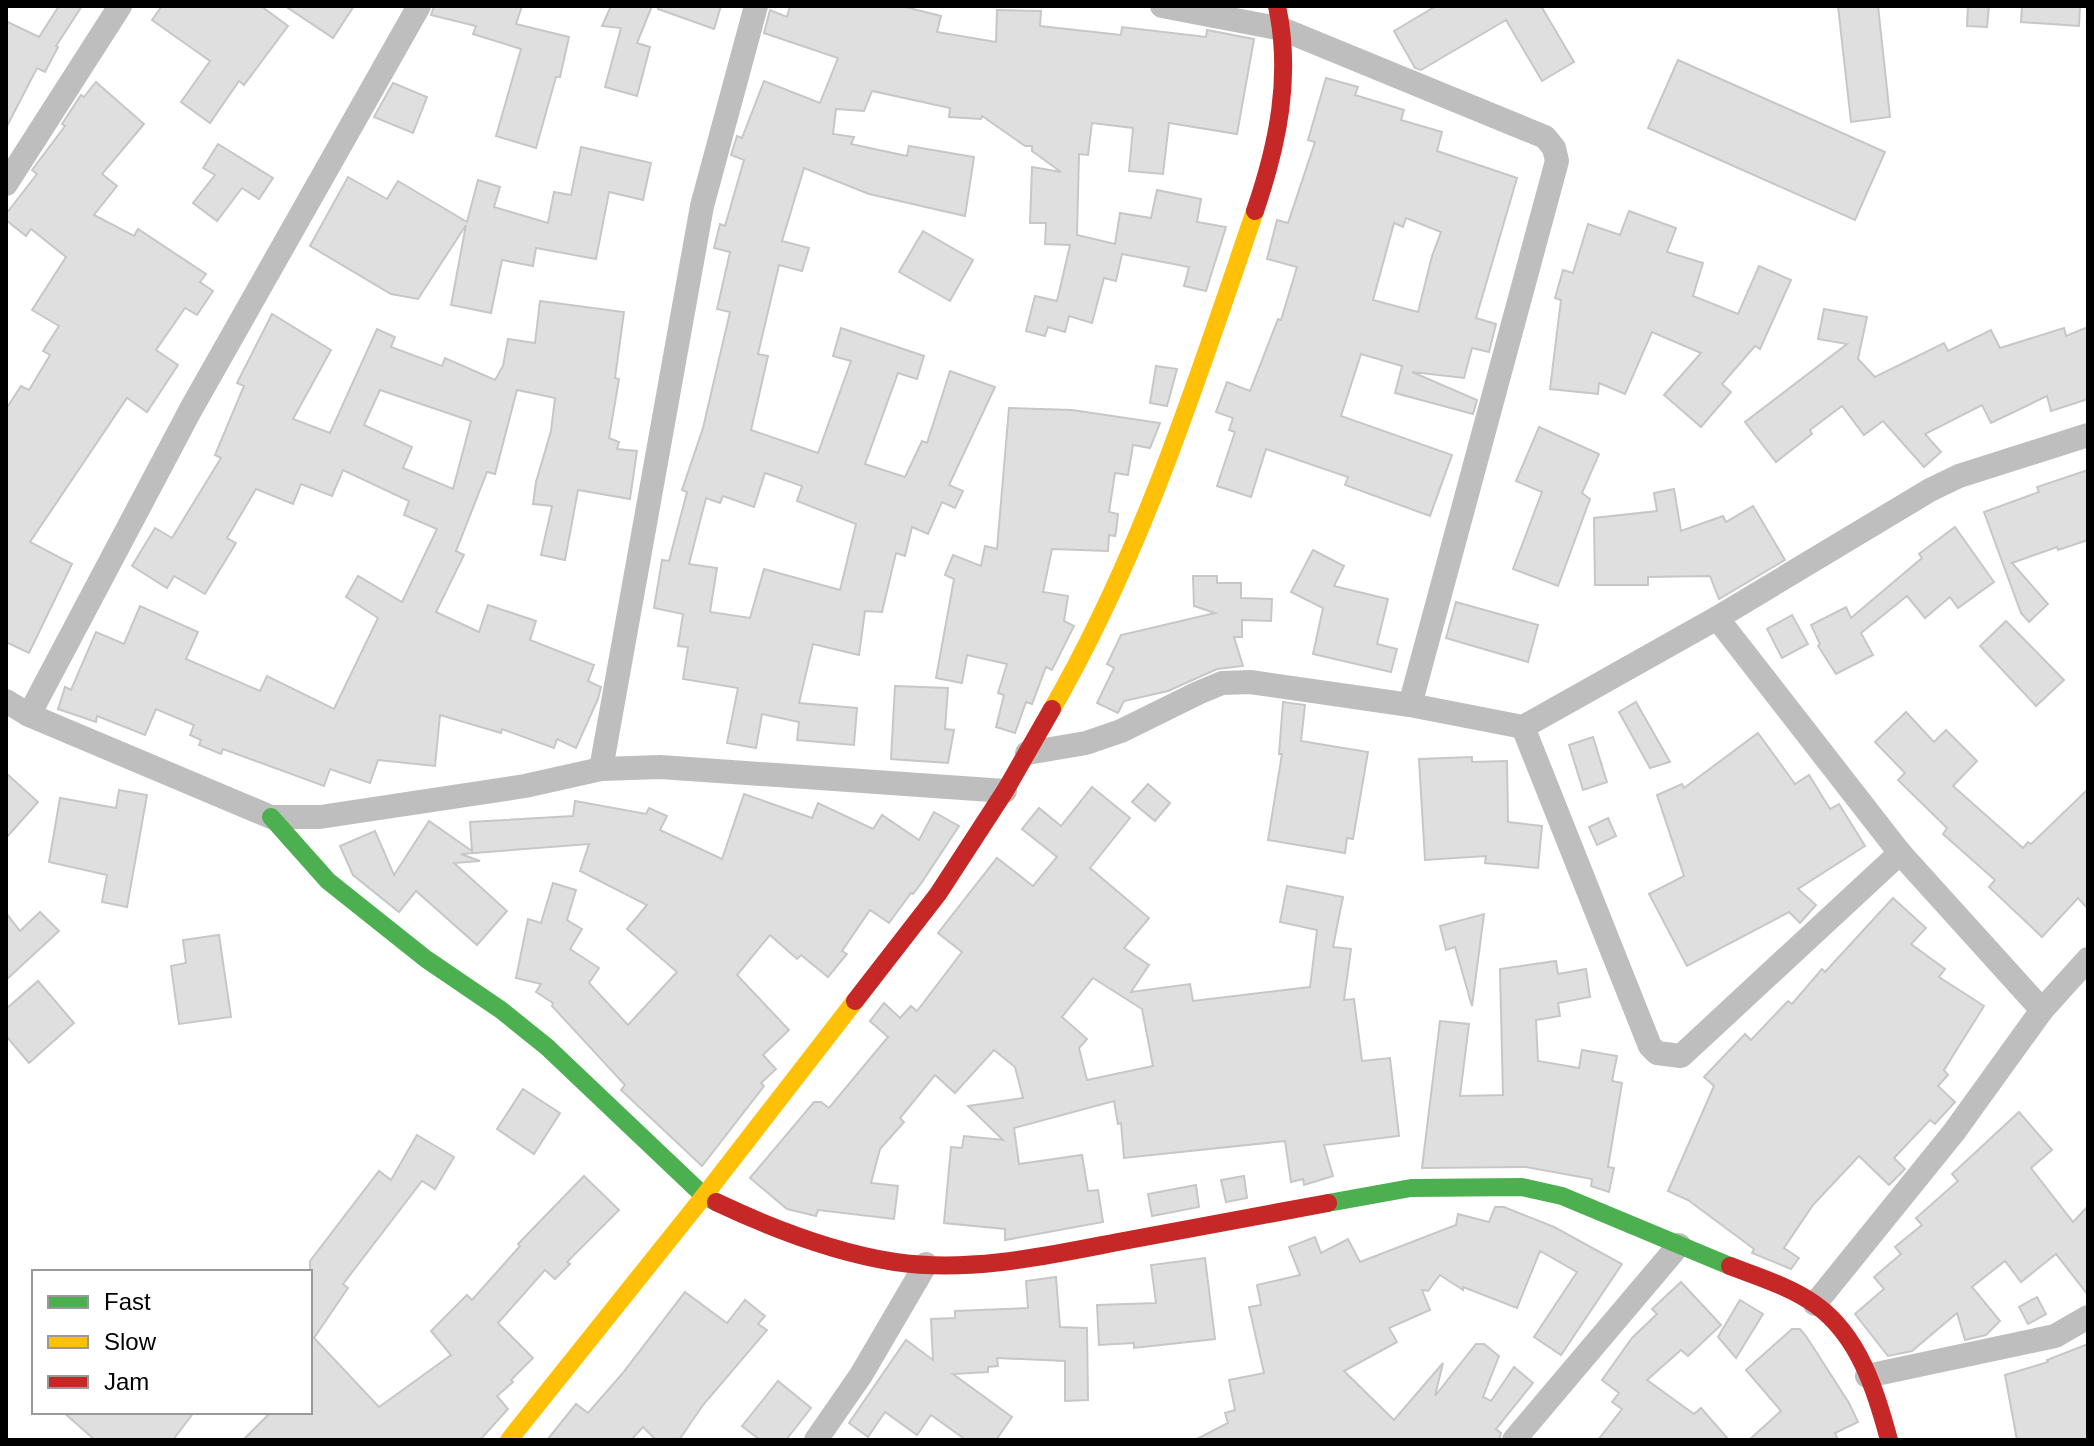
<svg xmlns="http://www.w3.org/2000/svg" width="2094" height="1446" font-family="Helvetica,sans-serif">
	<style>
		.building { fill: #dfdfdf; stroke: #c7c7c7; stroke-width: 2; fill-rule: evenodd }
		.lines { fill: none; stroke-linecap: round; stroke-linejoin: round }
		.street { stroke: #bebebe; stroke-width: 24 }
		.fast { stroke: #4caf50; stroke-width: 18 }
		.slow { stroke: #ffc107; stroke-width: 18 }
		.jam { stroke: #c62828; stroke-width: 18 }
	</style>
	<rect width="100%" height="100%" fill="#fff"/>
	<g class="building">
		<polygon points="59,6 82,6 56,46 58,47 45,72 37,68 6,128 6,21 39,37"/>
		<polygon points="162,6 261,6 288,26 244,85 239,81 210,123 181,102 210,61 152,20"/>
		<polygon points="285,6 354,6 333,38"/>
		<polygon points="434,6 522,6 516,24 569,37 560,77 556,77 536,148 496,136 521,49 473,34 476,26 431,15"/>
		<polygon points="611,6 652,6 637,43 650,47 637,96 605,87 621,28 602,26"/>
		<polygon points="658,6 721,6 714,29 658,9"/>
		<path d="M790,6H901L941,16L937,32L996,42L997,10L1041,11L1040,26L1121,35L1122,27L1206,37L1207,30L1254,39L1237,134L1169,123L1163,174L1129,171L1133,128L1092,123L1088,155L1079,154L1077,235L1115,244L1120,213L1151,218L1157,190L1201,199L1197,222L1226,227L1206,291L1184,286L1189,267L1122,254L1116,281L1104,278L1092,323L1069,316L1065,332L1048,327L1045,336L1026,331L1035,296L1057,301L1070,245L1045,244L1046,223H1030L1032,167L1061,172L1032,151V146H1025L982,116L981,119L949,117L950,108L872,91L864,111L836,109L833,134L854,137L851,144L907,156L909,146L974,157L965,216L869,194L804,168L782,241L809,248L802,271L779,265L758,354L768,356L751,430L818,453L851,361L833,356L841,328L924,356L917,379L898,373L865,464L905,477L922,441L927,443L950,371L995,387L949,485L963,491L955,508L942,502L928,534L912,527L905,556L896,553L882,612L865,611L859,655L813,644L799,703L857,708L854,745L797,740L799,722L762,714L756,748L727,743L738,688L683,679L688,647L678,646L683,614L654,608L662,560L669,561L687,492L682,490L703,428L730,312L717,309L730,252L714,248L720,224L725,226L744,160L731,155L737,136L742,138L764,81L820,103L838,58L764,33L770,10L787,17ZM765,473L802,486L797,501L856,524L840,590L764,569L750,618L710,612L717,568L689,564L706,498L720,503L723,496L754,507Z"/>
		<polygon points="1436,6 1541,6 1574,62 1542,81 1506,20 1421,70 1415,68 1394,31"/>
		<polygon points="1838,6 1878,6 1890,117 1851,122"/>
		<polygon points="1968,6 1989,6 1987,27 1967,26"/>
		<polygon points="2022,6 2080,6 2079,26 2021,22"/>
		<polygon points="1678,60 1885,152 1855,220 1648,128"/>
		<path d="M1326,78L1358,87L1355,95L1404,110L1401,120L1442,132L1437,151L1517,178L1476,318L1496,324L1489,352L1472,348L1464,378L1412,372L1477,400L1473,414L1395,393L1402,366L1361,354L1341,416L1452,455L1430,516L1345,485L1348,477L1266,449L1251,497L1217,486L1235,432L1229,430L1233,418L1216,412L1227,382L1250,391L1278,319L1281,320L1297,267L1267,259L1277,220L1288,223L1315,142L1308,140ZM1406,218L1441,232L1432,256L1418,312L1373,300L1394,223L1403,227Z"/>
		<polygon points="96,82 144,124 102,174 117,186 94,215 134,236 138,229 206,274 200,282 213,291 197,315 185,308 156,350 178,365 147,412 127,398 30,542 72,564 29,653 6,642 6,409 21,386 29,390 50,355 43,351 59,326 32,310 66,257 31,229 26,236 6,220 6,214 37,174 32,170 65,126 62,124 81,95 84,97"/>
		<polygon points="393,83 427,97 413,133 374,117"/>
		<polygon points="218,144 273,178 259,199 242,188 217,221 193,203 215,175 203,168"/>
		<polygon points="581,147 651,163 643,200 609,192 596,259 536,248 533,266 502,260 491,313 451,305 466,225 418,299 391,294 310,246 348,177 387,199 398,181 467,222 478,180 500,187 494,207 548,223 554,192 571,195"/>
		<polygon points="1629,211 1676,228 1667,252 1703,263 1693,296 1738,314 1759,266 1791,280 1760,349 1755,346 1722,384 1731,392 1701,427 1664,395 1701,353 1652,332 1625,394 1599,383 1598,394 1550,389 1561,300 1555,298 1563,270 1573,273 1588,224 1620,235"/>
		<polygon points="923,231 973,260 950,301 899,272"/>
		<path d="M540,301L624,312L615,378L619,379L609,438L619,442L617,449L637,451L630,499L578,490L565,560L541,555L552,506L533,504L536,482L551,431L555,398L517,390L495,474L487,472L456,551L464,555L436,612L479,632L488,605L536,621L530,640L594,665L588,681L601,687L598,699L576,748L557,739L554,748L502,729L501,733L440,715L435,766L378,760L370,783L330,769L324,786L223,749L221,754L199,745L201,740L190,735L194,725L156,709L145,735L97,716L96,722L58,709L65,687L71,690L96,632L124,644L140,606L198,632L186,659L260,691L267,676L334,709L378,618L346,597L358,576L402,602L437,529L404,515L409,501L343,470L332,496L301,484L293,504L256,489L227,538L236,543L205,594L174,576L167,588L132,566L155,528L172,538L221,458L215,455L244,386L237,383L272,314L331,350L293,419L330,433L377,329L395,337L391,347L442,366L445,358L495,380L503,366L508,339L535,343ZM380,390L471,421L453,489L403,468L412,447L364,425Z"/>
		<polygon points="1824,309 1867,317 1858,359 1875,377 1944,343 1948,351 1991,330 2000,348 2064,328 2066,336 2088,327 2088,399 2051,411 2047,396 1991,423 1982,405 1925,434 1941,452 1924,467 1883,421 1864,435 1842,406 1810,430 1812,434 1776,462 1745,422 1847,344 1818,339"/>
		<polygon points="1156,366 1177,369 1167,406 1150,403"/>
		<polygon points="1009,408 1072,410 1160,423 1150,448 1133,445 1128,475 1115,473 1109,512 1118,514 1116,532 1115,536 1109,535 1108,551 1052,549 1043,592 1068,596 1064,621 1074,626 1052,670 1046,667 1032,704 1026,702 1015,733 996,727 1004,695 998,693 1007,664 967,655 962,683 936,678 954,579 945,575 953,555 981,566 985,546 997,549"/>
		<polygon points="1539,427 1599,454 1582,493 1590,499 1558,586 1513,569 1542,492 1516,481"/>
		<polygon points="2088,470 2088,540 2058,550 2057,547 2012,563 2048,604 2029,622 2021,613 1984,512 2039,492 2037,487"/>
		<polygon points="1674,489 1681,531 1723,516 1726,522 1753,506 1785,560 1719,599 1710,576 1648,577 1648,585 1595,585 1594,518 1657,511 1654,493"/>
		<polygon points="1955,527 1994,582 1958,608 1950,597 1925,618 1907,596 1861,633 1873,655 1836,674 1818,646 1820,644 1811,625 1846,607 1851,618 1922,558 1919,554"/>
		<polygon points="1313,550 1344,566 1334,586 1388,599 1377,644 1397,649 1391,672 1313,654 1323,608 1291,592"/>
		<polygon points="1193,576 1217,576 1217,583 1241,583 1241,598 1272,599 1271,621 1242,620 1242,637 1234,637 1243,666 1217,669 1168,691 1124,701 1118,713 1097,703 1114,668 1107,664 1121,635 1215,613 1194,606"/>
		<polygon points="1456,602 1538,625 1528,662 1446,638"/>
		<polygon points="1792,615 1808,644 1782,658 1767,629"/>
		<polygon points="2006,621 2064,680 2036,706 1980,646"/>
		<polygon points="895,686 948,688 945,729 954,730 948,763 891,759"/>
		<polygon points="1283,702 1305,705 1301,741 1368,752 1353,839 1347,838 1345,853 1268,840 1282,754 1279,754"/>
		<polygon points="1636,702 1670,762 1650,768 1619,712"/>
		<polygon points="1906,712 1934,742 1946,730 1977,761 1953,786 2023,848 2028,842 2031,844 2088,789 2088,909 2078,898 2042,937 1989,887 1995,880 1943,834 1947,828 1898,780 1905,773 1875,742"/>
		<polygon points="1758,733 1795,784 1809,775 1830,809 1839,804 1865,846 1798,889 1816,905 1800,923 1789,912 1687,966 1649,894 1684,876 1657,795 1682,784 1684,788"/>
		<polygon points="1593,737 1607,782 1583,790 1569,745"/>
		<polygon points="1472,757 1472,762 1507,761 1508,822 1542,826 1538,868 1485,863 1486,856 1425,860 1419,759"/>
		<polygon points="6,773 38,802 6,838"/>
		<polygon points="1148,784 1170,803 1155,821 1132,802"/>
		<path d="M1092,787L1130,818L1090,868L1149,918L1124,948L1149,965L1131,992L1190,984L1193,1001L1310,987L1317,930L1280,922L1287,886L1343,897L1333,947L1351,949L1344,1000L1354,999L1362,1061L1390,1058L1399,1136L1324,1145L1333,1176L1304,1185L1303,1179L1291,1182L1285,1141L1124,1158L1121,1123L1118,1124L1114,1101L1014,1128L1019,1164L1082,1155L1088,1191L1098,1190L1103,1222L1005,1240V1229L944,1223L951,1147L962,1148L964,1136L1003,1140L968,1106L1023,1098L1015,1067L994,1050L955,1093L935,1075L900,1118L904,1122L880,1149L871,1183L898,1186L894,1219L818,1210L816,1216L787,1209L750,1178L814,1102H821L829,1108L888,1037L870,1021L884,1003L900,1018L911,1006L917,1011L962,952L938,933L997,858L1033,886L1057,857L1022,829L1039,808L1061,826ZM1093,978L1142,1009L1153,1066L1087,1080L1079,1048L1087,1039L1062,1017Z"/>
		<polygon points="119,790 147,795 127,907 102,902 107,875 49,862 60,798 116,808"/>
		<polygon points="744,794 812,818 818,803 873,829 882,815 919,840 934,812 959,826 922,882 913,894 911,893 889,923 870,910 842,951 847,954 828,977 801,955 797,959 770,935 737,975 789,1030 763,1055 776,1069 761,1083 764,1086 702,1166 621,1090 625,1085 552,1006 553,1003 536,992 541,984 516,978 528,919 541,923 553,883 576,890 567,920 582,929 570,949 599,968 589,983 628,1025 677,972 627,929 647,905 580,871 589,844 461,854 480,861 454,863 507,911 477,945 416,891 399,912 353,875 340,846 375,831 394,875 429,821 472,851 470,822 573,816 575,801 646,814 649,808 667,816 660,830 722,859"/>
		<polygon points="1608,818 1616,836 1597,845 1589,827"/>
		<polygon points="1893,898 1926,928 1911,944 1945,969 1939,977 1984,1006 1944,1070 1948,1075 1938,1086 1955,1102 1935,1124 1930,1120 1894,1158 1905,1169 1889,1185 1859,1156 1813,1205 1784,1248 1799,1258 1791,1269 1752,1253 1754,1249 1688,1200 1668,1191 1714,1086 1704,1077 1745,1034 1751,1040 1788,1001 1792,1004 1822,969 1825,972"/>
		<polygon points="40,912 59,931 6,980 6,913 20,931"/>
		<polygon points="1484,914 1472,1006 1455,947 1446,950 1440,926"/>
		<polygon points="219,935 231,1017 179,1024 171,966 186,963 183,940"/>
		<polygon points="1556,961 1558,974 1586,969 1590,997 1558,1003 1560,1016 1536,1020 1538,1061 1579,1068 1582,1050 1617,1056 1612,1081 1622,1083 1608,1167 1614,1168 1609,1192 1591,1186 1592,1179 1526,1167 1422,1168 1440,1021 1469,1024 1460,1096 1503,1095 1500,969"/>
		<polygon points="38,981 74,1023 29,1063 6,1036 6,1009"/>
		<polygon points="523,1089 560,1113 534,1154 497,1129"/>
		<polygon points="2019,1112 2052,1150 2031,1168 2073,1222 2088,1206 2088,1295 2056,1254 2021,1282 2005,1261 1972,1287 2000,1321 1986,1335 1965,1340 1957,1313 1912,1351 1888,1356 1855,1314 1884,1289 1874,1277 1901,1254 1895,1247 1922,1225 1916,1218 1958,1181 1952,1174"/>
		<polygon points="417,1135 454,1157 435,1189 422,1181 343,1284 348,1288 314,1338 379,1407 451,1355 431,1331 467,1295 472,1300 520,1246 518,1244 584,1176 619,1210 567,1262 570,1264 555,1279 545,1270 498,1323 533,1358 511,1380 513,1382 497,1396 508,1409 480,1440 243,1440 271,1412 310,1412 310,1261 379,1171 391,1180"/>
		<polygon points="1244,1176 1247,1198 1226,1202 1221,1180"/>
		<polygon points="1196,1185 1199,1207 1152,1216 1148,1194"/>
		<polygon points="1495,1207 1504,1207 1554,1227 1622,1264 1561,1355 1534,1337 1577,1272 1540,1251 1517,1308 1463,1287 1463,1290 1440,1275 1428,1291 1422,1290 1430,1310 1389,1328 1397,1342 1344,1371 1394,1420 1443,1363 1435,1396 1476,1344 1484,1344 1499,1356 1483,1397 1491,1401 1514,1367 1533,1383 1496,1429 1501,1433 1499,1440 1195,1440 1228,1423 1225,1413 1235,1410 1229,1380 1264,1373 1249,1307 1261,1305 1257,1285 1300,1275 1289,1247 1315,1237 1321,1253 1348,1239 1360,1262 1456,1225 1458,1214 1489,1222"/>
		<polygon points="1205,1258 1215,1339 1134,1348 1134,1343 1099,1345 1097,1305 1156,1303 1151,1265"/>
		<polygon points="1056,1277 1060,1327 1087,1328 1088,1400 1065,1401 1065,1361 997,1358 998,1366 988,1367 988,1372 953,1374 1012,1417 996,1440 966,1440 931,1415 917,1435 885,1412 868,1437 849,1423 906,1340 933,1360 931,1319 955,1318 955,1311 1028,1308 1026,1281"/>
		<polygon points="1681,1282 1721,1325 1688,1356 1681,1350 1647,1380 1694,1414 1701,1408 1729,1440 1598,1440 1622,1409 1612,1402 1619,1393 1602,1380 1632,1338 1657,1314 1652,1309"/>
		<polygon points="685,1292 727,1323 745,1300 765,1316 758,1324 767,1330 703,1405 679,1440 656,1440 643,1427 631,1440 547,1440 576,1404 588,1413 622,1374"/>
		<polygon points="2037,1297 2046,1314 2028,1324 2019,1307"/>
		<polygon points="1740,1300 1763,1314 1736,1358 1718,1337"/>
		<polygon points="1792,1329 1800,1329 1806,1336 1849,1403 1858,1422 1835,1433 1838,1440 1749,1440 1781,1411 1746,1370"/>
		<polygon points="2088,1344 2088,1440 2017,1440 2005,1375 2048,1362 2047,1360"/>
		<polygon points="778,1381 811,1408 786,1440 760,1440 742,1426"/>
		<polygon points="63,1412 194,1412 173,1440 95,1440"/>
	</g>
	<g class="lines">
		<g class="street">
			<polyline points="1162,6 1282,29 1545,137 1554,148 1557,161 1410,705"/>
			<polyline points="6,184 120,6"/>
			<polyline points="1717,618 1900,853 2042,1010"/>
			<polyline points="6,701 29,715 271,817 320,817 373,809 525,786 601,769 660,767 1005,791"/>
			<polyline points="29,715 191,409 419,6"/>
			<polyline points="1523,727 1650,1046 1657,1053 1681,1056 1900,853"/>
			<polyline points="1027,753 1086,743 1121,731 1198,693 1222,683 1250,682 1410,705 1523,727 1717,618 1930,490 1959,476 2088,435"/>
			<polyline points="601,769 702,206 756,6"/>
			<polyline points="1815,1304 1954,1132 2042,1010 2088,959"/>
			<polyline points="1867,1376 2055,1336 2088,1317"/>
			<polyline points="816,1440 861,1375 926,1264"/>
			<polyline points="1514,1440 1679,1245"/>
		</g>
		<g class="fast">
			<polyline points="271,817 328,881 426,959 501,1010 547,1047 704,1196 716,1202"/>
			<polyline points="1328,1203 1411,1188 1522,1187 1562,1196 1730,1266"/>
		</g>
		<g class="slow">
			<path d="M1052,709C1142,553 1197,380 1255,211"/>
			<polyline points="509,1440 704,1196 855,1001"/>
		</g>
		<g class="jam">
			<path d="M1255,211C1278,144 1292,76 1277,6"/>
			<polyline points="855,1001 938,894 1005,791 1052,709"/>
			<path d="M716,1202C773,1229 832,1252 895,1262C969,1273 1046,1256 1118,1242C1188,1229 1258,1216 1328,1203"/>
			<path d="M1730,1266C1759,1277 1791,1287 1816,1305C1859,1336 1876,1391 1889,1440"/>
		</g>
	</g>
	<rect width="2094" height="1446" fill="none" stroke="#000000" stroke-width="16"/>
	<rect x="32" y="1270" width="280" height="144" fill="#ffffff" stroke="#999999" stroke-width="2"/>
	<rect x="48" y="1296" width="40" height="12" fill="#4caf50" stroke="#999999" stroke-width="2"/>
	<text x="104" y="1310" font-size="24" fill="#000000">Fast</text>
	<rect x="48" y="1336" width="40" height="12" fill="#ffc107" stroke="#999999" stroke-width="2"/>
	<text x="104" y="1350" font-size="24" fill="#000000">Slow</text>
	<rect x="48" y="1376" width="40" height="12" fill="#c62828" stroke="#999999" stroke-width="2"/>
	<text x="104" y="1390" font-size="24" fill="#000000">Jam</text>
</svg>
